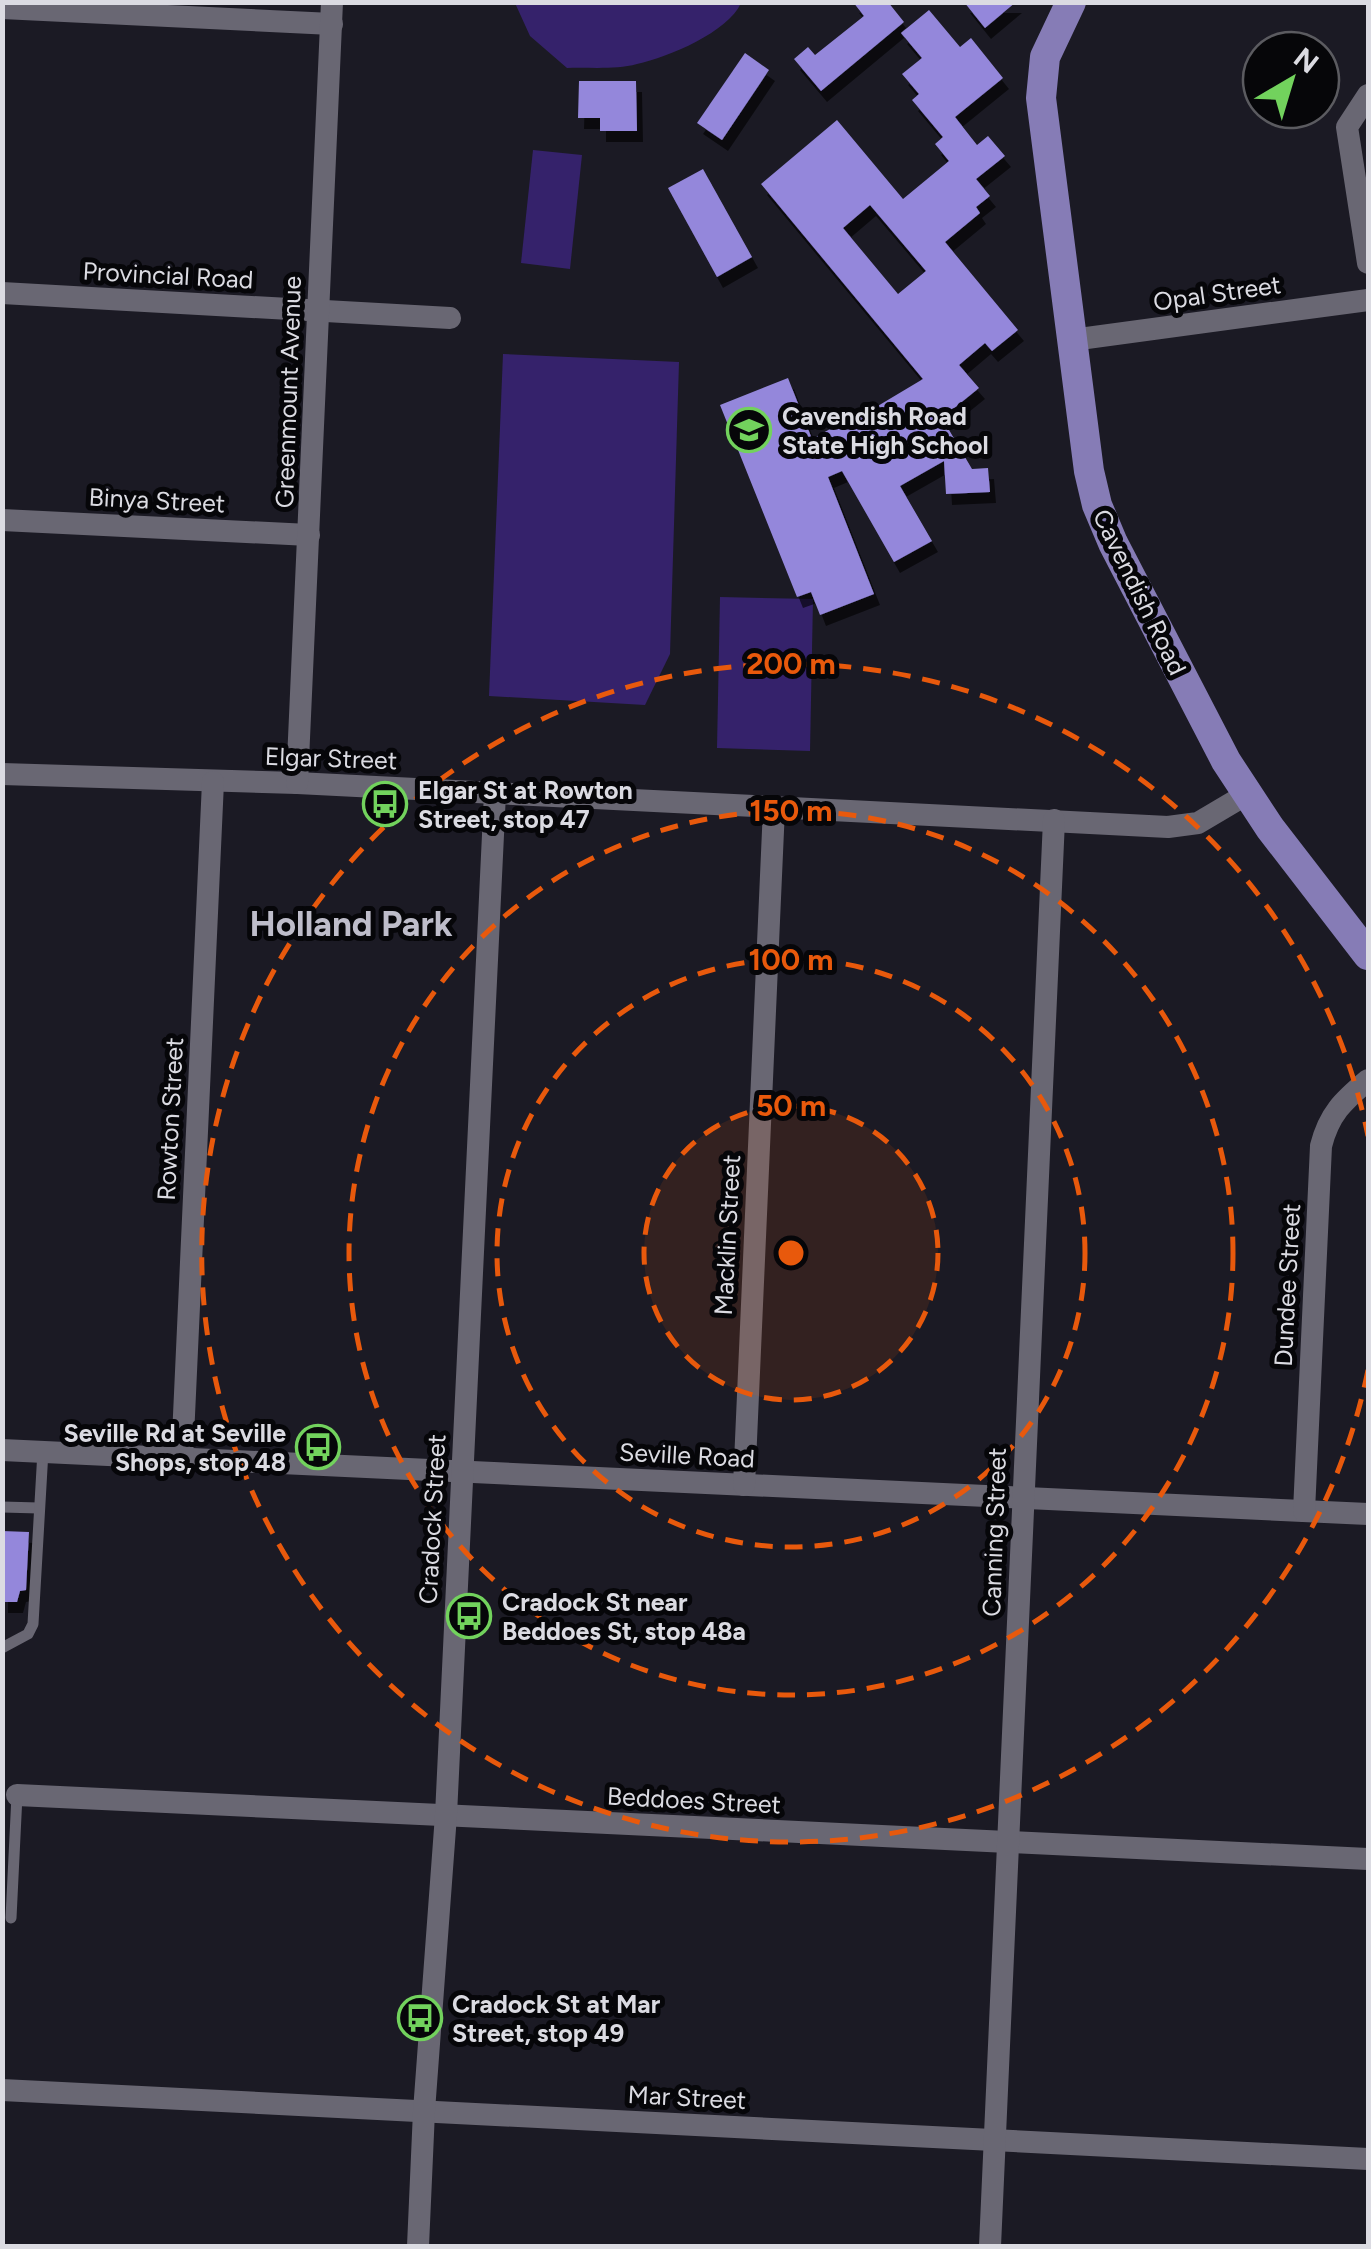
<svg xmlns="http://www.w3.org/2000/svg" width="1371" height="2249" font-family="Figtree,sans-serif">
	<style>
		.green { fill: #35226b }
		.building { fill: #9487db; fill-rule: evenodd; filter: url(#shadow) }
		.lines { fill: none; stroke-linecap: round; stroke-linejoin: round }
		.lane { stroke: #696773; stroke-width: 11 }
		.street { stroke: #696773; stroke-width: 22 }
		.primary { stroke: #867cb6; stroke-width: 30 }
		.ring { fill: none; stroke: #e8590c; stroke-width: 5; stroke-dasharray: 18 12 }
		.labels { text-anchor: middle; stroke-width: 10; stroke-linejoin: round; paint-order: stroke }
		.street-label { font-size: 25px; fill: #dbdbe2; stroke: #060609 }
		.poi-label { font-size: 25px; font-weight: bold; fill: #dbdbe2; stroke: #060609; text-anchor: start }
		.district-label { font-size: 35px; font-weight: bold; fill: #bebdca; stroke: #060609 }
		.centre { fill: #e8590c; stroke: #060609; stroke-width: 5 }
		.ring-label { font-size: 30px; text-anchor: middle; font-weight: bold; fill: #e8590c; stroke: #060609; stroke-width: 10; stroke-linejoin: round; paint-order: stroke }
	</style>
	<defs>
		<filter id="shadow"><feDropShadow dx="6" dy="11" stdDeviation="0" flood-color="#0009"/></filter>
	</defs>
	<rect width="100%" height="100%" fill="#1b1a24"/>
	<g class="green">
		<path d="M515,3H741C728,32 669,57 637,64C615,70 589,67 567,68L530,36Z"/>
		<polygon points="533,150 582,155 570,269 521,263"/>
		<polygon points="503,354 679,362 670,654 645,705 489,696"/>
		<polygon points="720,597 813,599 810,751 717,748"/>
	</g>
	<g class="building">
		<polygon points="853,2 888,2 904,22 821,91 794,59 808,47 815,55 864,16"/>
		<polygon points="964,2 1016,2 985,28"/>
		<path d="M929,10L960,47L971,38L1003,78L955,117L977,145L988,136L1005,156L976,179L990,196L976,207L980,213L945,242L1018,330L992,351L985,343L959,365L979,388L942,418L972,469L988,468L990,492L946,494L944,461L900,486L932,541L894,562L842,471L828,477L874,594L820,615L811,592L797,597L720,405L788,378L812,439L859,413L861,416L923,379L761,184L837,120L903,199L949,161L935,144L943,137L912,100L919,94L902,74L922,58L901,33ZM870,205L926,271L898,294L843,228Z"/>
		<polygon points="745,53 769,70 722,140 697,123"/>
		<polygon points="579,81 636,81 637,131 600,131 600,118 578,118"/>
		<polygon points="703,169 752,257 717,277 668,188"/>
		<polygon points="2,1531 29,1532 26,1590 20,1591 17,1602 2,1602"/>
	</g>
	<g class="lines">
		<g class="lane">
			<polyline points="2,1507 39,1508"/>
			<polyline points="2,1648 28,1634 33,1624 43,1451"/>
			<polyline points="11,1918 17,1795"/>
		</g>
		<g class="street">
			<polyline points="2,8 332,24"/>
			<polyline points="1368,95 1347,127 1368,263"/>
			<polyline points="2,293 450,318"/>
			<polyline points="1072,340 1368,300"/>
			<polyline points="2,520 309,535"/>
			<polyline points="2,774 297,783 1168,827 1198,823 1247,794"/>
			<polyline points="297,783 332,2"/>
			<polyline points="2,1450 1368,1514"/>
			<polyline points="182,1459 213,782"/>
			<polyline points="744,1485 774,808"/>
			<path d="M1304,1511L1321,1146C1329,1114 1343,1101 1368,1080"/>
			<polyline points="17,1795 1368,1859"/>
			<polyline points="2,2090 1368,2159"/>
			<polyline points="418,2246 424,2111 446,1815 495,793"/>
			<polyline points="990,2246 1054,820"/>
		</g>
		<polyline class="primary" points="1071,2 1045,57 1041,98 1089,471 1097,505 1113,543 1226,761 1270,828 1368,955"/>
	</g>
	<circle cx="791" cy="1253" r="147" fill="#e8590c" fill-opacity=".12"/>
	<g class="ring">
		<circle cx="791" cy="1253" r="147"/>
		<circle cx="791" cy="1253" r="294"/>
		<circle cx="791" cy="1253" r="442"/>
		<path d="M1368 1370A589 589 0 1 1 1368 1136"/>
	</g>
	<defs>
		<symbol id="school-ring" viewBox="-11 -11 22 22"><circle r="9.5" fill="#060609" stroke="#72d25d" stroke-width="1.5"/><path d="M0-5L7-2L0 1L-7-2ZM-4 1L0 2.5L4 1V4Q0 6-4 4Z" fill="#72d25d"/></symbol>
		<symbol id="bus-ring" viewBox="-11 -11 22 22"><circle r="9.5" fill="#060609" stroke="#72d25d" stroke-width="1.5"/><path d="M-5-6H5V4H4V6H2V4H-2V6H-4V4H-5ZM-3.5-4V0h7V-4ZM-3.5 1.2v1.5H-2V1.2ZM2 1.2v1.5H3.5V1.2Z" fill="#72d25d"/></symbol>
	</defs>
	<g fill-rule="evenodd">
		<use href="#school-ring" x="724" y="405" width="50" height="50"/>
		<use href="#bus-ring" x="360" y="779" width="50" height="50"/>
		<use href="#bus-ring" x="293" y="1422" width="50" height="50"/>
		<use href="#bus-ring" x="444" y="1591" width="50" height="50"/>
		<use href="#bus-ring" x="395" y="1993" width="50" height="50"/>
	</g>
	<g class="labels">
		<g class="street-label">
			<text transform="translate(168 275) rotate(3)" y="9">Provincial Road</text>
			<text transform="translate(1217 293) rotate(-8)" y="9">Opal Street</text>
			<text transform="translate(288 392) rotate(-88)" y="9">Greenmount Avenue</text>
			<text transform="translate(157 500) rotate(3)" y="9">Binya Street</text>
			<text transform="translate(1140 592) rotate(64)" y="9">Cavendish Road</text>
			<text transform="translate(331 758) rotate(2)" y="9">Elgar Street</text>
			<text transform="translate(170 1119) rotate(-87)" y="9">Rowton Street</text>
			<text transform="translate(727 1235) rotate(-87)" y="9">Macklin Street</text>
			<text transform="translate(1287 1285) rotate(-87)" y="9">Dundee Street</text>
			<text transform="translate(687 1455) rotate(3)" y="9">Seville Road</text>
			<text transform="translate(432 1519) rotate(-87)" y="9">Cradock Street</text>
			<text transform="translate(994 1532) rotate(-88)" y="9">Canning Street</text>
			<text transform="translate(694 1800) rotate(3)" y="9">Beddoes Street</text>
			<text transform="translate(687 2097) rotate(3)" y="9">Mar Street</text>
		</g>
		<g class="poi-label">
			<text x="782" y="425">Cavendish Road<tspan x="782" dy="29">State High School</tspan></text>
			<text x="418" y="799">Elgar St at Rowton<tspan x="418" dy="29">Street, stop 47</tspan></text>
			<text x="286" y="1442" text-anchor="end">Seville Rd at Seville<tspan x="286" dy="29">Shops, stop 48</tspan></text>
			<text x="502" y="1611">Cradock St near<tspan x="502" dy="29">Beddoes St, stop 48a</tspan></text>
			<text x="452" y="2013">Cradock St at Mar<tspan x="452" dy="29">Street, stop 49</tspan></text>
		</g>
		<g class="district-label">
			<text x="351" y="936">Holland Park</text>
		</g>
	</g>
	<circle cx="791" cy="1253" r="15" class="centre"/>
	<g class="ring-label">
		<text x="791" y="674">200 m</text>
		<text x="791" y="821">150 m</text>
		<text x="791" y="970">100 m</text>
		<text x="791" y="1116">50 m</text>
	</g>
	<rect width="1371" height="2249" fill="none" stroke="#dbdbe2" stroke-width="10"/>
	<g transform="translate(1291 80) rotate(38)"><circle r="48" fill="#060609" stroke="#5b5b60" stroke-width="2.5"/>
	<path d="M0-8L18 38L0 25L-18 38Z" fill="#72d25d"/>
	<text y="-15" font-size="28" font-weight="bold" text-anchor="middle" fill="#dbdbe2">N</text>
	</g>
</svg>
